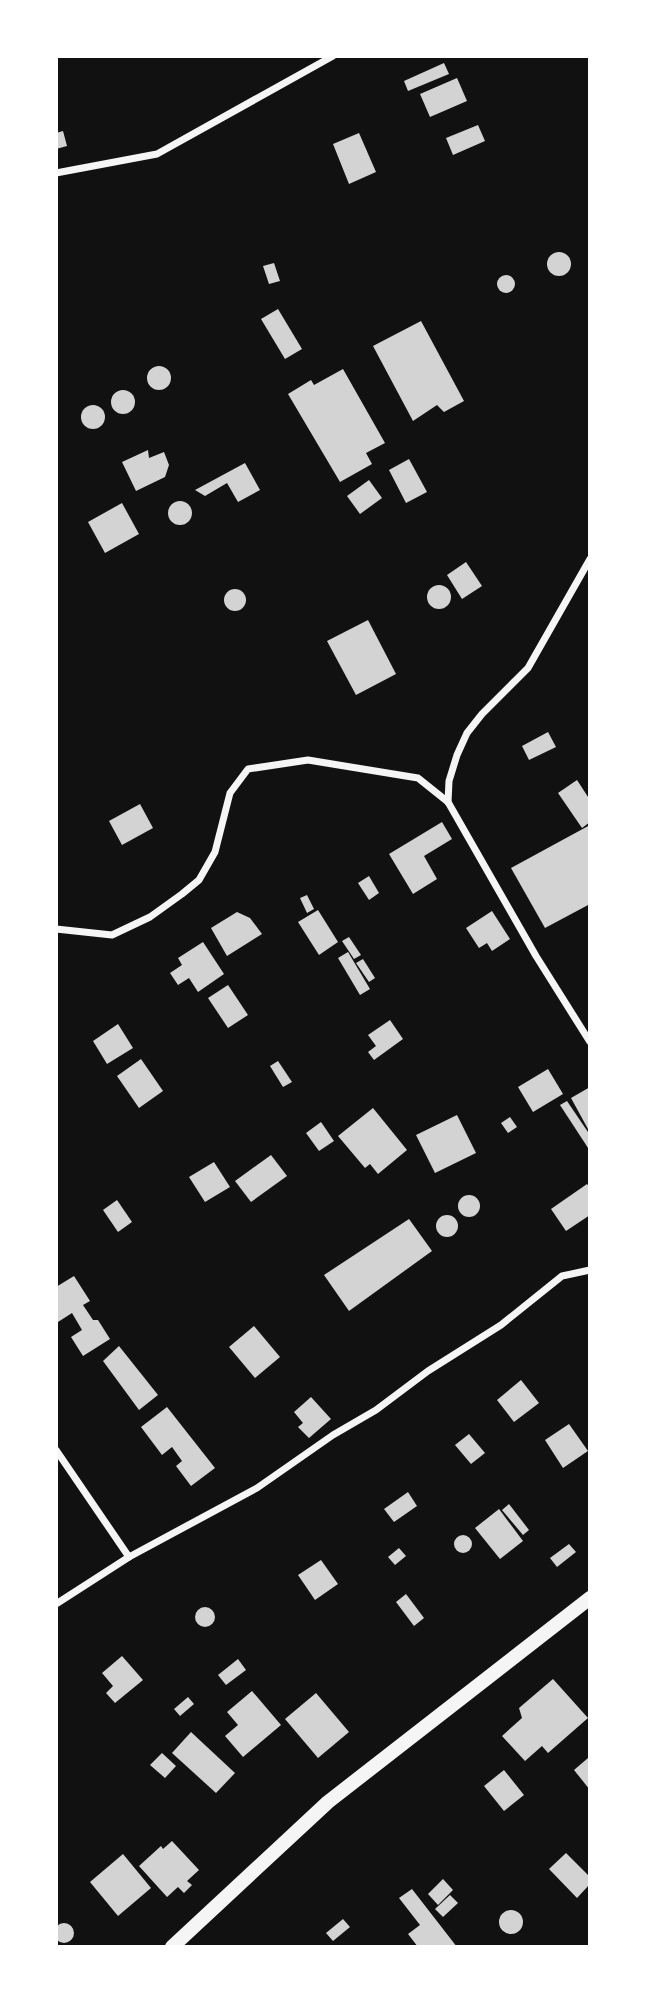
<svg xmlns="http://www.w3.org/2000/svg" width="646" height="2003" font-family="Rubik,sans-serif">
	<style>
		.building { fill: #d3d3d3 }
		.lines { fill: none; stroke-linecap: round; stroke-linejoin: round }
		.minor { stroke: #f5f5f5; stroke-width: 7 }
		.secondary { stroke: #f5f5f5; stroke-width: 14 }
	</style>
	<rect width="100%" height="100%" fill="#111"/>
	<g class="building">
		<polygon points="444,63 449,74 408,91 404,81"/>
		<polygon points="457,78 467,101 430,117 420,94"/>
		<polygon points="478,125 485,141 453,155 446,138"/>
		<polygon points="63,131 67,146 56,149 56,133"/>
		<polygon points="359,133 376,172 349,184 333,144"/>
		<circle cx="559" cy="264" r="12"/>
		<polygon points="274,263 280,281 269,284 263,266"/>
		<circle cx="506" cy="284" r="9"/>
		<polygon points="278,309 302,349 285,359 261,319"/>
		<polygon points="421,321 464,401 444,412 437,405 413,421 373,346"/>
		<circle cx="159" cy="378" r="12"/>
		<polygon points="343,369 385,443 366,453 372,464 340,482 288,394 311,380 314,385"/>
		<circle cx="123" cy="402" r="12"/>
		<circle cx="93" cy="417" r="12"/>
		<polygon points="148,450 149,458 164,452 169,465 165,477 136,491 122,462"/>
		<polygon points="409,459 427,492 406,503 389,470"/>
		<polygon points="245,463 260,490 238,502 227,483 205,496 195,490"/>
		<polygon points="369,480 382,498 360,514 347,496"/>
		<circle cx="180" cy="513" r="12"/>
		<polygon points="122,503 139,534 105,553 88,522"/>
		<polygon points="466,562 482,586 462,599 447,575"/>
		<circle cx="439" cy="597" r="12"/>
		<circle cx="235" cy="600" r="11"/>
		<polygon points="368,620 396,674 356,695 327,641"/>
		<polygon points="548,732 556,747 529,760 522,746"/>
		<polygon points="577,780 590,800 590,822 582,828 558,793"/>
		<polygon points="140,804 153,828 122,845 109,821"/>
		<polygon points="442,822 452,839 424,856 437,879 413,894 389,854"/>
		<polygon points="590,825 590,904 545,928 511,868"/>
		<polygon points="369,876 379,893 369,900 358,883"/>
		<polygon points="307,895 314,909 307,913 300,898"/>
		<polygon points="318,910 338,942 319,955 298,922"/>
		<polygon points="492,911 510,939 492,951 487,943 479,948 466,928"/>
		<polygon points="237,912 250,918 262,934 227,956 211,928"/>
		<polygon points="349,937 361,955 354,959 342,941"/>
		<polygon points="203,942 224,974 198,992 189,978 178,985 170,973 182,965 178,958"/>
		<polygon points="348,952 370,989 360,995 338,958"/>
		<polygon points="363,959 375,978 369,982 356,963"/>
		<polygon points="228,985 248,1015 228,1028 208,998"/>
		<polygon points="390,1020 403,1039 374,1060 368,1052 376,1046 368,1035"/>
		<polygon points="118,1024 133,1048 107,1064 93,1041"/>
		<polygon points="141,1059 163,1091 139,1108 117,1076"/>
		<polygon points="278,1061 292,1082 283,1087 270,1066"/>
		<polygon points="548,1069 563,1094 533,1112 518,1087"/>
		<polygon points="590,1087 590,1128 588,1129 571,1098"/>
		<polygon points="567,1101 590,1135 590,1151 560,1105"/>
		<polygon points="373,1108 407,1150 378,1174 370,1164 365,1168 338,1136"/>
		<polygon points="457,1115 476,1153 435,1173 416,1135"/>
		<polygon points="510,1117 517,1127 508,1133 501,1123"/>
		<polygon points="321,1122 334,1141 319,1151 306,1133"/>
		<polygon points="271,1155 287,1176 251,1202 235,1181"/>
		<polygon points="214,1162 230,1187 205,1202 189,1177"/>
		<polygon points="587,1184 590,1188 590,1215 566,1231 551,1209"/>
		<circle cx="469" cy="1206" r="11"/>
		<polygon points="117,1200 132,1222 118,1232 103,1210"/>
		<circle cx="447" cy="1226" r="11"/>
		<polygon points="409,1219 432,1251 349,1311 324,1275"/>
		<polygon points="74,1276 90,1301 83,1305 93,1320 98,1320 110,1339 83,1356 71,1337 82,1330 72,1313 58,1322 56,1319 56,1287"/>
		<polygon points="254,1326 280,1357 255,1378 229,1347"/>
		<polygon points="119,1346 158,1395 139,1410 103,1361"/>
		<polygon points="521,1380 539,1403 514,1422 497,1400"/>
		<polygon points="311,1397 331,1419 309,1438 298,1427 303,1423 294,1412"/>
		<polygon points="167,1407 215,1468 191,1486 176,1466 182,1461 172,1447 162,1455 141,1427"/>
		<polygon points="569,1424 588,1451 563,1468 545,1440"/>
		<polygon points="469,1434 485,1453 471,1464 455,1445"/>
		<polygon points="408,1492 417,1506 394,1522 384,1509"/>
		<polygon points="509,1504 529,1530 523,1535 502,1510"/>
		<polygon points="499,1509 523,1541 500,1559 475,1528"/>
		<circle cx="463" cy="1544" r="9"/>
		<polygon points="569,1544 576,1552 557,1567 550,1558"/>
		<polygon points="399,1548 406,1556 395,1565 388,1557"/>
		<polygon points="321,1560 338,1584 315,1600 298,1575"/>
		<polygon points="406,1594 424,1618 414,1626 396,1602"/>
		<circle cx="205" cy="1617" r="10"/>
		<polygon points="122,1656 143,1680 115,1703 106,1693 113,1686 102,1673"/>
		<polygon points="238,1659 246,1670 226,1685 218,1675"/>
		<polygon points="553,1679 588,1718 548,1753 542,1746 525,1761 502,1736 522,1718 519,1708"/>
		<polygon points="252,1691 281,1725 243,1757 225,1736 238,1725 227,1712"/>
		<polygon points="316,1693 349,1732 318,1758 285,1719"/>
		<polygon points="188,1697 194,1704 180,1716 174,1709"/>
		<polygon points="191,1732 235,1773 216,1793 172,1753"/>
		<polygon points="162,1753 176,1766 165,1778 150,1765"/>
		<polygon points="588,1758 590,1761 590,1790 574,1770"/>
		<polygon points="504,1770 524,1795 504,1811 484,1786"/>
		<polygon points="172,1841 199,1870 187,1881 192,1885 184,1893 178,1887 167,1897 139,1866 161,1846 163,1849"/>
		<polygon points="566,1853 590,1877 590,1884 577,1898 549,1869"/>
		<polygon points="123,1854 151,1888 118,1916 90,1882"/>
		<polygon points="443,1879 453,1890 438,1905 428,1894"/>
		<polygon points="412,1889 457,1947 418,1947 408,1934 420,1925 399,1898"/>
		<polygon points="450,1895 458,1903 443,1917 435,1909"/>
		<circle cx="511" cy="1922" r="12"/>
		<polygon points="343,1919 350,1927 333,1941 326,1933"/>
		<circle cx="64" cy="1933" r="10"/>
	</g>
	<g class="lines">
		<g class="minor">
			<polyline points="56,173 157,154 333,56"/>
			<polyline points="448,802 449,781 457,755 467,733 482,714 528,668 590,559"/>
			<polyline points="56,929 112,935 150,917 182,894 199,880 215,852 230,793 248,769 308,760 418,778 448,802 536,956 590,1042"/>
			<polyline points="56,1450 129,1557"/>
			<polyline points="56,1604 129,1557 257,1488 333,1435 376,1410 428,1371 501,1325 562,1276 590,1270"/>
		</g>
		<polyline class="secondary" points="172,1947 328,1802 590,1598"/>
	</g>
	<rect width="646" height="2003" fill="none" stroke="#ffffff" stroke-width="116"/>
</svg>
